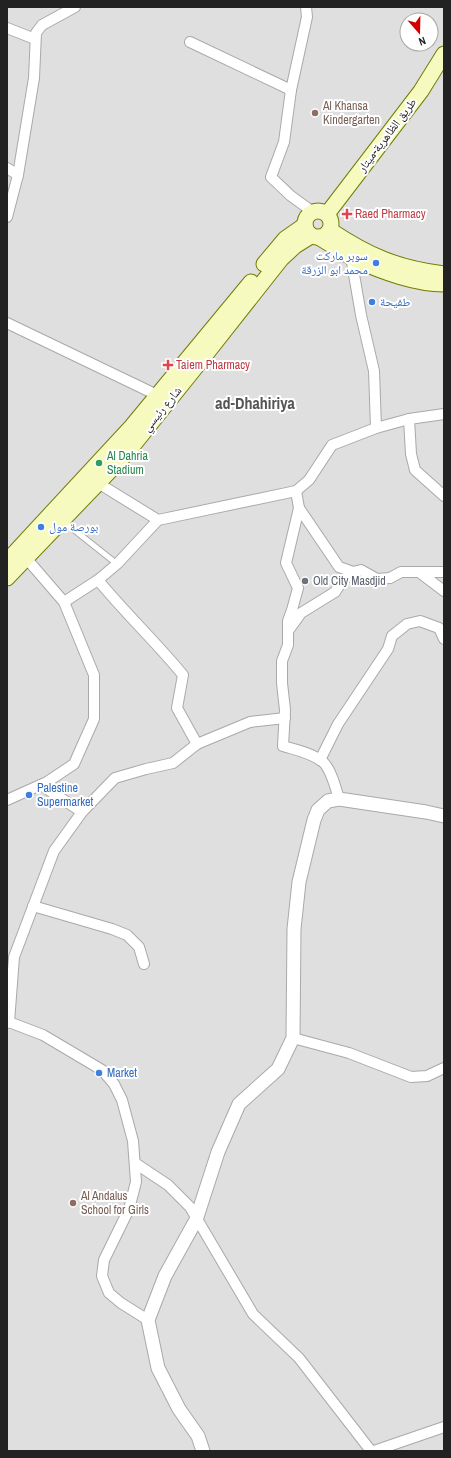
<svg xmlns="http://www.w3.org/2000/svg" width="451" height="1458" font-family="'Archivo Narrow','Noto Naskh Arabic',sans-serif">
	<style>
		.residential { fill: #e0dfdf; fill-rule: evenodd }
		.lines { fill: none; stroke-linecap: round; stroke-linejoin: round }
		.service-casing { stroke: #a9a9a9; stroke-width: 7 }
		.minor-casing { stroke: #a9a9a9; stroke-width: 12 }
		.tertiary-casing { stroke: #a9a9a9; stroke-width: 15 }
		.secondary-casing { stroke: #707d05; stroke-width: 17 }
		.service { stroke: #fff; stroke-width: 5 }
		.minor { stroke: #fff; stroke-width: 10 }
		.tertiary { stroke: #fff; stroke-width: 13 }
		.secondary { stroke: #f7fabf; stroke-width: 15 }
		.education-dot { fill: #8d6e63; stroke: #fff; stroke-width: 1.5 }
		.health-dot { fill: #e0444e; stroke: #fff; stroke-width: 1.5 }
		.shop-dot { fill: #3f7fe0; stroke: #fff; stroke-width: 1.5 }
		.leisure-dot { fill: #2e9e5b; stroke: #fff; stroke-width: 1.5 }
		.worship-dot { fill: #6b7280; stroke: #fff; stroke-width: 1.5 }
		.labels { text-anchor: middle; stroke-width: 4; stroke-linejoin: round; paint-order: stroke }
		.education-label { font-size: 12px; fill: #785e54; stroke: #fff; text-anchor: start }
		.street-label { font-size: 12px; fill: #222; stroke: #fff }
		.health-label { font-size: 12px; fill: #be3a42; stroke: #fff; text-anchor: start }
		.shop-label { font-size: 12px; fill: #366cbe; stroke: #fff; text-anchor: start }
		.leisure-label { font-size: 12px; fill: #27864d; stroke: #fff; text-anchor: start }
		.worship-label { font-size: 12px; fill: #5b616d; stroke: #fff; text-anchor: start }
		.district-label { font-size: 16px; font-weight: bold; fill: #555; stroke: #fff }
	</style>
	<rect width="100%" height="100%" fill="#f2efe9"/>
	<path class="residential" d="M7,7H444V1451H7ZM407,20H431V44H407Z"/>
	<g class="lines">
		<defs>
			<polyline id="service" points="63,521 117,564"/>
			<g id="minor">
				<polyline points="306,7 307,17 291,90 284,142 271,177 291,196 313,212"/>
				<polyline points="7,28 35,39"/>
				<polyline points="190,42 291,90"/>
				<polyline points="7,168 18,175"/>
				<polyline points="7,217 18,175 34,78 36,33 42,25 75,7"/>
				<polyline points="351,257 361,315 374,371 376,428"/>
				<polyline points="7,323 157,395 159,400"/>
				<polyline points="409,419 411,454 415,470 444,496"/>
				<polyline points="98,483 158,520"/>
				<polyline points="296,491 299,508 339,567 353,572 361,570 377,579 390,578 401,572 419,572 444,591"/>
				<path d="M299,508L286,563L298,588L292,610L288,621V645L282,661V683L285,710L283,746C296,750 312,753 323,762C331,769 336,789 339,799"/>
				<polyline points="419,572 444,572"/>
				<path d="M98,580C125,613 156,642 183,675L177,708L197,744L250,722L285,718"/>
				<polyline points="64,602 98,580 117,564 158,520 296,491 309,480 332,445 376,428 409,419 444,414"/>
				<polyline points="288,631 301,613 335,592 342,581 353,572"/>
				<polyline points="320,760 338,724 388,649 392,636 407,624 420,621 439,628 444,639"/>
				<polyline points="41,785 82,812"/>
				<polyline points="7,800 47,782 74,764 94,719 94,675 64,602 26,558 21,555"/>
				<polyline points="33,906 112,929 127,935 139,947 144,964"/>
				<polyline points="9,1022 43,1035 102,1070 114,1084 122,1100 133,1141 136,1182 129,1209 104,1260 102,1276 109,1293 121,1303 148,1320"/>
				<polyline points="7,1023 9,1022 14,957 54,851 82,812 115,778 146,769 173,763 197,744"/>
				<polyline points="293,1038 349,1053 411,1077 427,1076 444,1068"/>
				<polyline points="135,1163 168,1185 190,1207 253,1314 299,1358 371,1451"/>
				<polyline points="374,1451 444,1427"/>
			</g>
			<polyline id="tertiary" points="203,1451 198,1436 179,1409 158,1368 148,1320 165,1276 196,1220 218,1152 239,1104 278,1069 293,1038 294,929 299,882 314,820 318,810 328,801 339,799 426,812 444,816"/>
			<g id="secondary">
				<circle cx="318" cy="224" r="13"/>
				<polyline points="327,214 421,91 444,54"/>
				<path d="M330,230C369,256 397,268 444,274"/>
				<path d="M320,238C332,245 344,254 357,260C382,272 417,284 444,284"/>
				<polyline points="264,264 285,239 305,225"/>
				<polyline points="7,561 132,426 251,282"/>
				<polyline points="7,578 127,453 203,358 281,259 295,246 311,236"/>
			</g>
		</defs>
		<use href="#service" class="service-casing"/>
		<use href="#minor" class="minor-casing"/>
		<use href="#tertiary" class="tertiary-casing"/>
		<use href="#secondary" class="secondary-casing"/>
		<use href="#service" class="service"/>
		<use href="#minor" class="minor"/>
		<use href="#tertiary" class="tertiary"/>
		<use href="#secondary" class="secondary"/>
	</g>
	<g class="education-dot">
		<circle cx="315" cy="113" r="4"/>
		<circle cx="73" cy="1203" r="4"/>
	</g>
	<g class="health-dot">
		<path d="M345 208h4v4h4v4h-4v4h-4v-4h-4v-4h4z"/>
		<path d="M166 359h4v4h4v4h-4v4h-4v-4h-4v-4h4z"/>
	</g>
	<g class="shop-dot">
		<circle cx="376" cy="263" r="4"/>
		<circle cx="372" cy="302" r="4"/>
		<circle cx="41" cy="527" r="4"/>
		<circle cx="29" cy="795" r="4"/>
		<circle cx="99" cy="1073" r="4"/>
	</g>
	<circle class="leisure-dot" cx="99" cy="463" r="4"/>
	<circle class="worship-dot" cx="305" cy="581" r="4"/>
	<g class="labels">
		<g class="education-label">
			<text x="323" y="110">Al Khansa<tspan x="323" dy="14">Kindergarten</tspan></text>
			<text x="81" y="1200">Al Andalus<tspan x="81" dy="14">School for Girls</tspan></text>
		</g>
		<g class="street-label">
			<text transform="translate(387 135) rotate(-53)" y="4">طريق الظاهرية-ميتار</text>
			<text transform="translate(162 409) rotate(-51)" y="4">شارع رئيسي</text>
		</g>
		<g class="health-label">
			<text x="355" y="218">Raed Pharmacy</text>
			<text x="176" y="369">Taiem Pharmacy</text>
		</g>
		<g class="shop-label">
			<text x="368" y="260" text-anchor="end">سوبر ماركت<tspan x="368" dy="14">محمد ابو الزرقة</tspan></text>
			<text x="380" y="306">طفيحة</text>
			<text x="49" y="531">بورصة مول</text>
			<text x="37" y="792">Palestine<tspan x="37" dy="14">Supermarket</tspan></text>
			<text x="107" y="1077">Market</text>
		</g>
		<g class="leisure-label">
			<text x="107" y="460">Al Dahria<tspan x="107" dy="14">Stadium</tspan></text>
		</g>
		<g class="worship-label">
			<text x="313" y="585">Old City Masdjid</text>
		</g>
		<g class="district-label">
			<text x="255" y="409">ad-Dhahiriya</text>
		</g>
	</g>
	<rect width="451" height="1458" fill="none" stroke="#222222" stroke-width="16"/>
	<g transform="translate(419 32) rotate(160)"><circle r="19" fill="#ffffff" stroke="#a7a7a7"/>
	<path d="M0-3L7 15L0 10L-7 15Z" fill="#d40000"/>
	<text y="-6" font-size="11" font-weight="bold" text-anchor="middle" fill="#222222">N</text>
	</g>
</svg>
